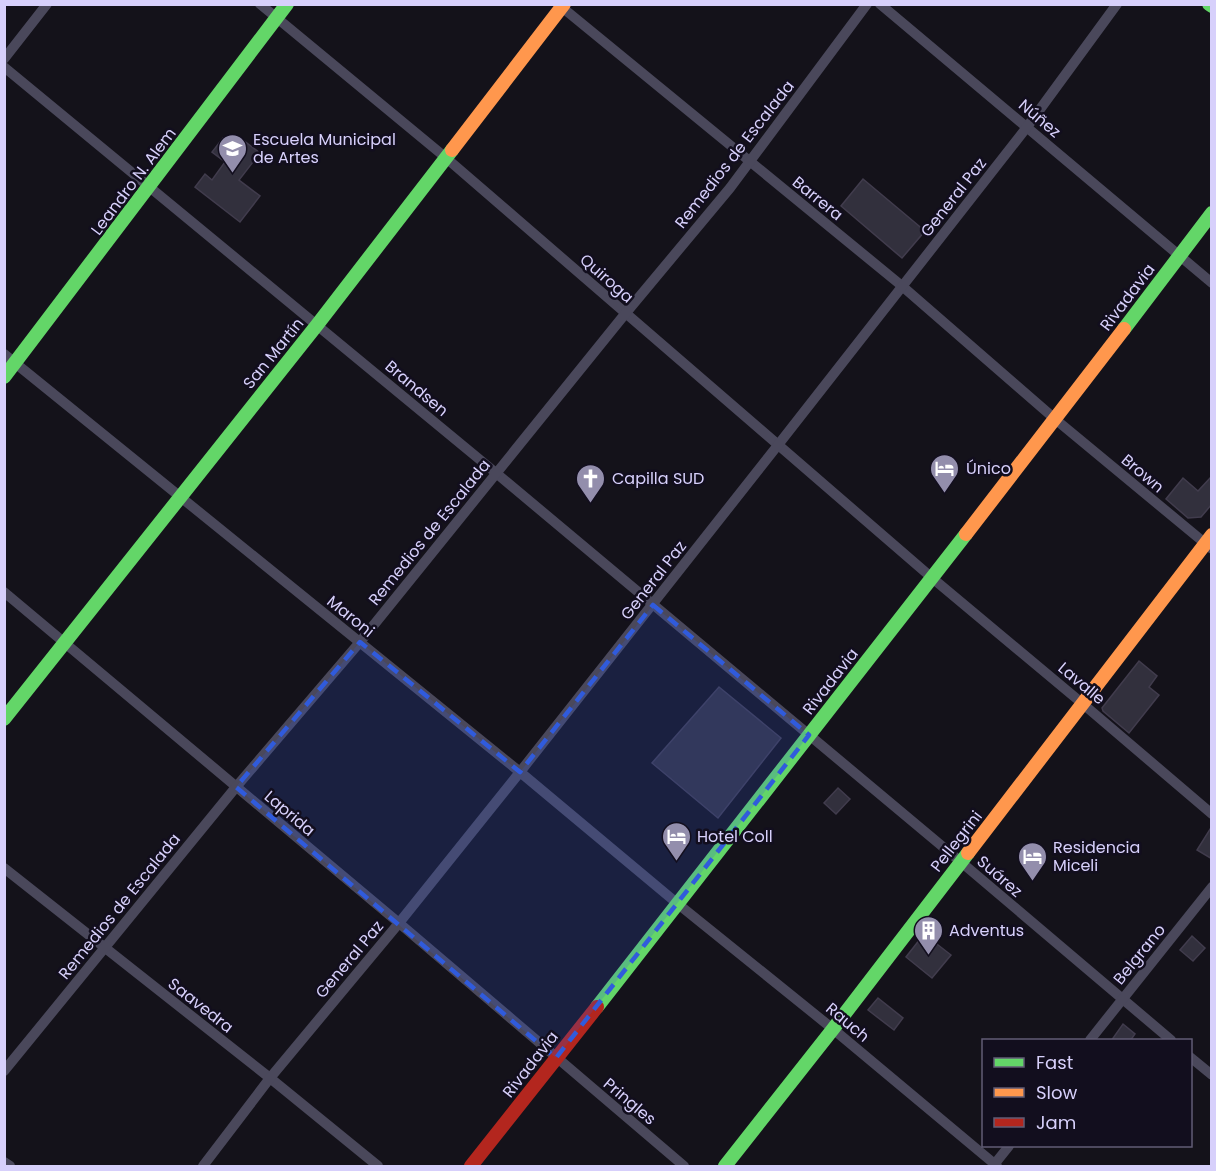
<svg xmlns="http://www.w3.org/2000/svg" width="1216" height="1171" font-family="Poppins,sans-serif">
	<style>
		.building { fill: #32303d; stroke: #413c4d; stroke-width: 1.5 }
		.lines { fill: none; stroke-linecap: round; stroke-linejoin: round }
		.street { stroke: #4a485b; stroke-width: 10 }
		.fast { stroke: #63d668; stroke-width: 14 }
		.slow { stroke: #ff974d; stroke-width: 14 }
		.jam { stroke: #b3261e; stroke-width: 14 }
		.marked { fill: #305bdc; fill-opacity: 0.2; stroke: #305bdc; stroke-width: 4.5; stroke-dasharray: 12 8; stroke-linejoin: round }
		.labels { text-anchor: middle; stroke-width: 5; stroke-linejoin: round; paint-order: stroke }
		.street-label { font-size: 16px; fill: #d7d0fb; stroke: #120e1e }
		.poi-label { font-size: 16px; fill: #d7d0fb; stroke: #120e1e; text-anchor: start }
	</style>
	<rect width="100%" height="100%" fill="#14121a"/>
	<g class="building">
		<polygon points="239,137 260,153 239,180 260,196 240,222 195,187 205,174 212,180 225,162 212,152 223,138 233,146"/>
		<polygon points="863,179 925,231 902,258 841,206"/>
		<polygon points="1212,476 1212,504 1201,517 1188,518 1166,499 1183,478 1198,491"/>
		<polygon points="1139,661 1157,676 1149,687 1159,695 1129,733 1103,711 1102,708"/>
		<polygon points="719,687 781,738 718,818 652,763"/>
		<polygon points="838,788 850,799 836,814 824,803"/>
		<polygon points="1212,826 1212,859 1197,850"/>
		<polygon points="924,934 951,955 932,978 906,957"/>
		<polygon points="1192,936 1205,948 1193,961 1180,950"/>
		<polygon points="878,998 903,1018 894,1030 868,1010"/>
		<polygon points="1123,1024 1135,1034 1130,1041 1111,1041"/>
	</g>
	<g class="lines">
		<g class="street">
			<polyline points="260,4 445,157 931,577 1083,704 1212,814"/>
			<polyline points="558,4 902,286 1055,419 1212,549"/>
			<polyline points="880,4 1212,283"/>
			<polyline points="4,59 47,4"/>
			<polyline points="4,67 496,473 961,862 1171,1040"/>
			<polyline points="4,354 520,772 678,904 833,1029 997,1166"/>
			<polyline points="4,592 399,923 684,1166"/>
			<polyline points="4,868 270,1078 378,1166"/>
			<polyline points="1090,1040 1212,887"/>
			<polyline points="1190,1057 1212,1075"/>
			<polyline points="4,1071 236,787 360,642 625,314 730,188 867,4"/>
			<polyline points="4,1162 10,1166"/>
			<polyline points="203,1166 270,1078 399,923 520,772 778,445 1027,127 1117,4"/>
			<polyline points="993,1166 1009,1146"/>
		</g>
		<g class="fast">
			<polyline points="1209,4 1212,6"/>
			<polyline points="1124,329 1212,213"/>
			<polyline points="4,377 287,4"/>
			<polyline points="4,719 317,325 452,150"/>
			<polyline points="597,1007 966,534"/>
			<polyline points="725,1166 833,1029 968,853"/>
		</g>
		<g class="slow">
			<polyline points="452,150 564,4"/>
			<polyline points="966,534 1124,329"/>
			<polyline points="968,853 1212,535"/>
		</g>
		<polyline class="jam" points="471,1166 597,1007"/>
	</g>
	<path class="marked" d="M653,605L809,735L556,1058L236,787L360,642L520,772Z"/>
	<defs>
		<symbol id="school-pin" viewBox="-11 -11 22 30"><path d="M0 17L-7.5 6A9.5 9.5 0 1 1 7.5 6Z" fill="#938eac" stroke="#120e1e"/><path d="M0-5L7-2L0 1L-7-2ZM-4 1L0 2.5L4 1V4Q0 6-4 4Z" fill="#fff"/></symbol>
		<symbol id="hotel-pin" viewBox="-11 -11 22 30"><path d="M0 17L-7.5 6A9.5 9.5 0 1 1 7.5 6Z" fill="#938eac" stroke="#120e1e"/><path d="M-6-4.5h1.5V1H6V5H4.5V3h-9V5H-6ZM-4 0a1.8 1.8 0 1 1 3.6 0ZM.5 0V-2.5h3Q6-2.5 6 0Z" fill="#fff"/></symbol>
		<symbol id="church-pin" viewBox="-11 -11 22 30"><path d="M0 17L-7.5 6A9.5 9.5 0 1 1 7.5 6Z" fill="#938eac" stroke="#120e1e"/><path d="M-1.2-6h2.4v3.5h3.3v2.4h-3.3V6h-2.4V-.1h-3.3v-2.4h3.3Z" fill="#fff"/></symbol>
		<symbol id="building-pin" viewBox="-11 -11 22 30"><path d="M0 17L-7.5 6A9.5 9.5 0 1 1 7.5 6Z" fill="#938eac" stroke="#120e1e"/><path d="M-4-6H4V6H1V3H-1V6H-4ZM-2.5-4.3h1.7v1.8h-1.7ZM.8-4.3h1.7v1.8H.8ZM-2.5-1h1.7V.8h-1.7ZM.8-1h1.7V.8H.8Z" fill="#fff"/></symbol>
	</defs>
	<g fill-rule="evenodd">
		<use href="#school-pin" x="216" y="132" width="33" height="45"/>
		<use href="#hotel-pin" x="928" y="452" width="33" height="45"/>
		<use href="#church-pin" x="574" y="462" width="33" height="45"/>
		<use href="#hotel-pin" x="660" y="820" width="33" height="45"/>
		<use href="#hotel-pin" x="1016" y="840" width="33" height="45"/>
		<use href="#building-pin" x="912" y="914" width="33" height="45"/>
	</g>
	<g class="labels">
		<g class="street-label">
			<text transform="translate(1040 118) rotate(40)" y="6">Núñez</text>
			<text transform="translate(734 154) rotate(-52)" y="6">Remedios de Escalada</text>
			<text transform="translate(133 181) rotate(-53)" y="6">Leandro N. Alem</text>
			<text transform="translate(953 197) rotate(-52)" y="6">General Paz</text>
			<text transform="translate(818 198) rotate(39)" y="6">Barrera</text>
			<text transform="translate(607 278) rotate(41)" y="6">Quiroga</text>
			<text transform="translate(1127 297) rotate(-53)" y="6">Rivadavia</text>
			<text transform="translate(273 353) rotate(-51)" y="6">San Martín</text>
			<text transform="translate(417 388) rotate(40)" y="6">Brandsen</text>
			<text transform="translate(1143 473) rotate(40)" y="6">Brown</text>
			<text transform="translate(429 532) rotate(-51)" y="6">Remedios de Escalada</text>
			<text transform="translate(653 580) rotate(-52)" y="6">General Paz</text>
			<text transform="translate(351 616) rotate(39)" y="6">Maroni</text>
			<text transform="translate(830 681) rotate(-52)" y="6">Rivadavia</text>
			<text transform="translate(1082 683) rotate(40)" y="6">Lavalle</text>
			<text transform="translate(290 813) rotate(40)" y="6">Laprida</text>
			<text transform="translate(956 841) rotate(-52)" y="6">Pellegrini</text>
			<text transform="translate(1000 876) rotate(41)" y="6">Suárez</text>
			<text transform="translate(119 906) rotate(-51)" y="6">Remedios de Escalada</text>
			<text transform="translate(1139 954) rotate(-51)" y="6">Belgrano</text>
			<text transform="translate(349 959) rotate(-50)" y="6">General Paz</text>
			<text transform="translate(201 1005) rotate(38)" y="6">Saavedra</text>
			<text transform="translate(848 1022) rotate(40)" y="6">Rauch</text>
			<text transform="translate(530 1064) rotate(-52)" y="6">Rivadavia</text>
			<text transform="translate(630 1101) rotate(40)" y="6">Pringles</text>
		</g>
		<g class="poi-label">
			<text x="253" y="145">Escuela Municipal<tspan x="253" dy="18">de Artes</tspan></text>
			<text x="966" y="474">Único</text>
			<text x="612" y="484">Capilla SUD</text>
			<text x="697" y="842">Hotel Coll</text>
			<text x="1053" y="853">Residencia<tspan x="1053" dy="18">Miceli</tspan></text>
			<text x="949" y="936">Adventus</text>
		</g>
	</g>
	<rect width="1216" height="1171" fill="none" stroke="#d7d0fb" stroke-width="12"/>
	<rect x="982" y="1039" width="210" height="108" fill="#120e1e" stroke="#615c76" stroke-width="1.5"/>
	<rect x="994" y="1058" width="30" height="9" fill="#63d668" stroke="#615c76" stroke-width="1.5"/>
	<text x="1036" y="1069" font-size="18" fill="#d7d0fb">Fast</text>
	<rect x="994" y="1088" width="30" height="9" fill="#ff974d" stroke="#615c76" stroke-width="1.5"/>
	<text x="1036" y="1099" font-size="18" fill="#d7d0fb">Slow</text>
	<rect x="994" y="1118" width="30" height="9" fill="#b3261e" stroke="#615c76" stroke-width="1.5"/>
	<text x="1036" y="1129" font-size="18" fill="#d7d0fb">Jam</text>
</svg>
